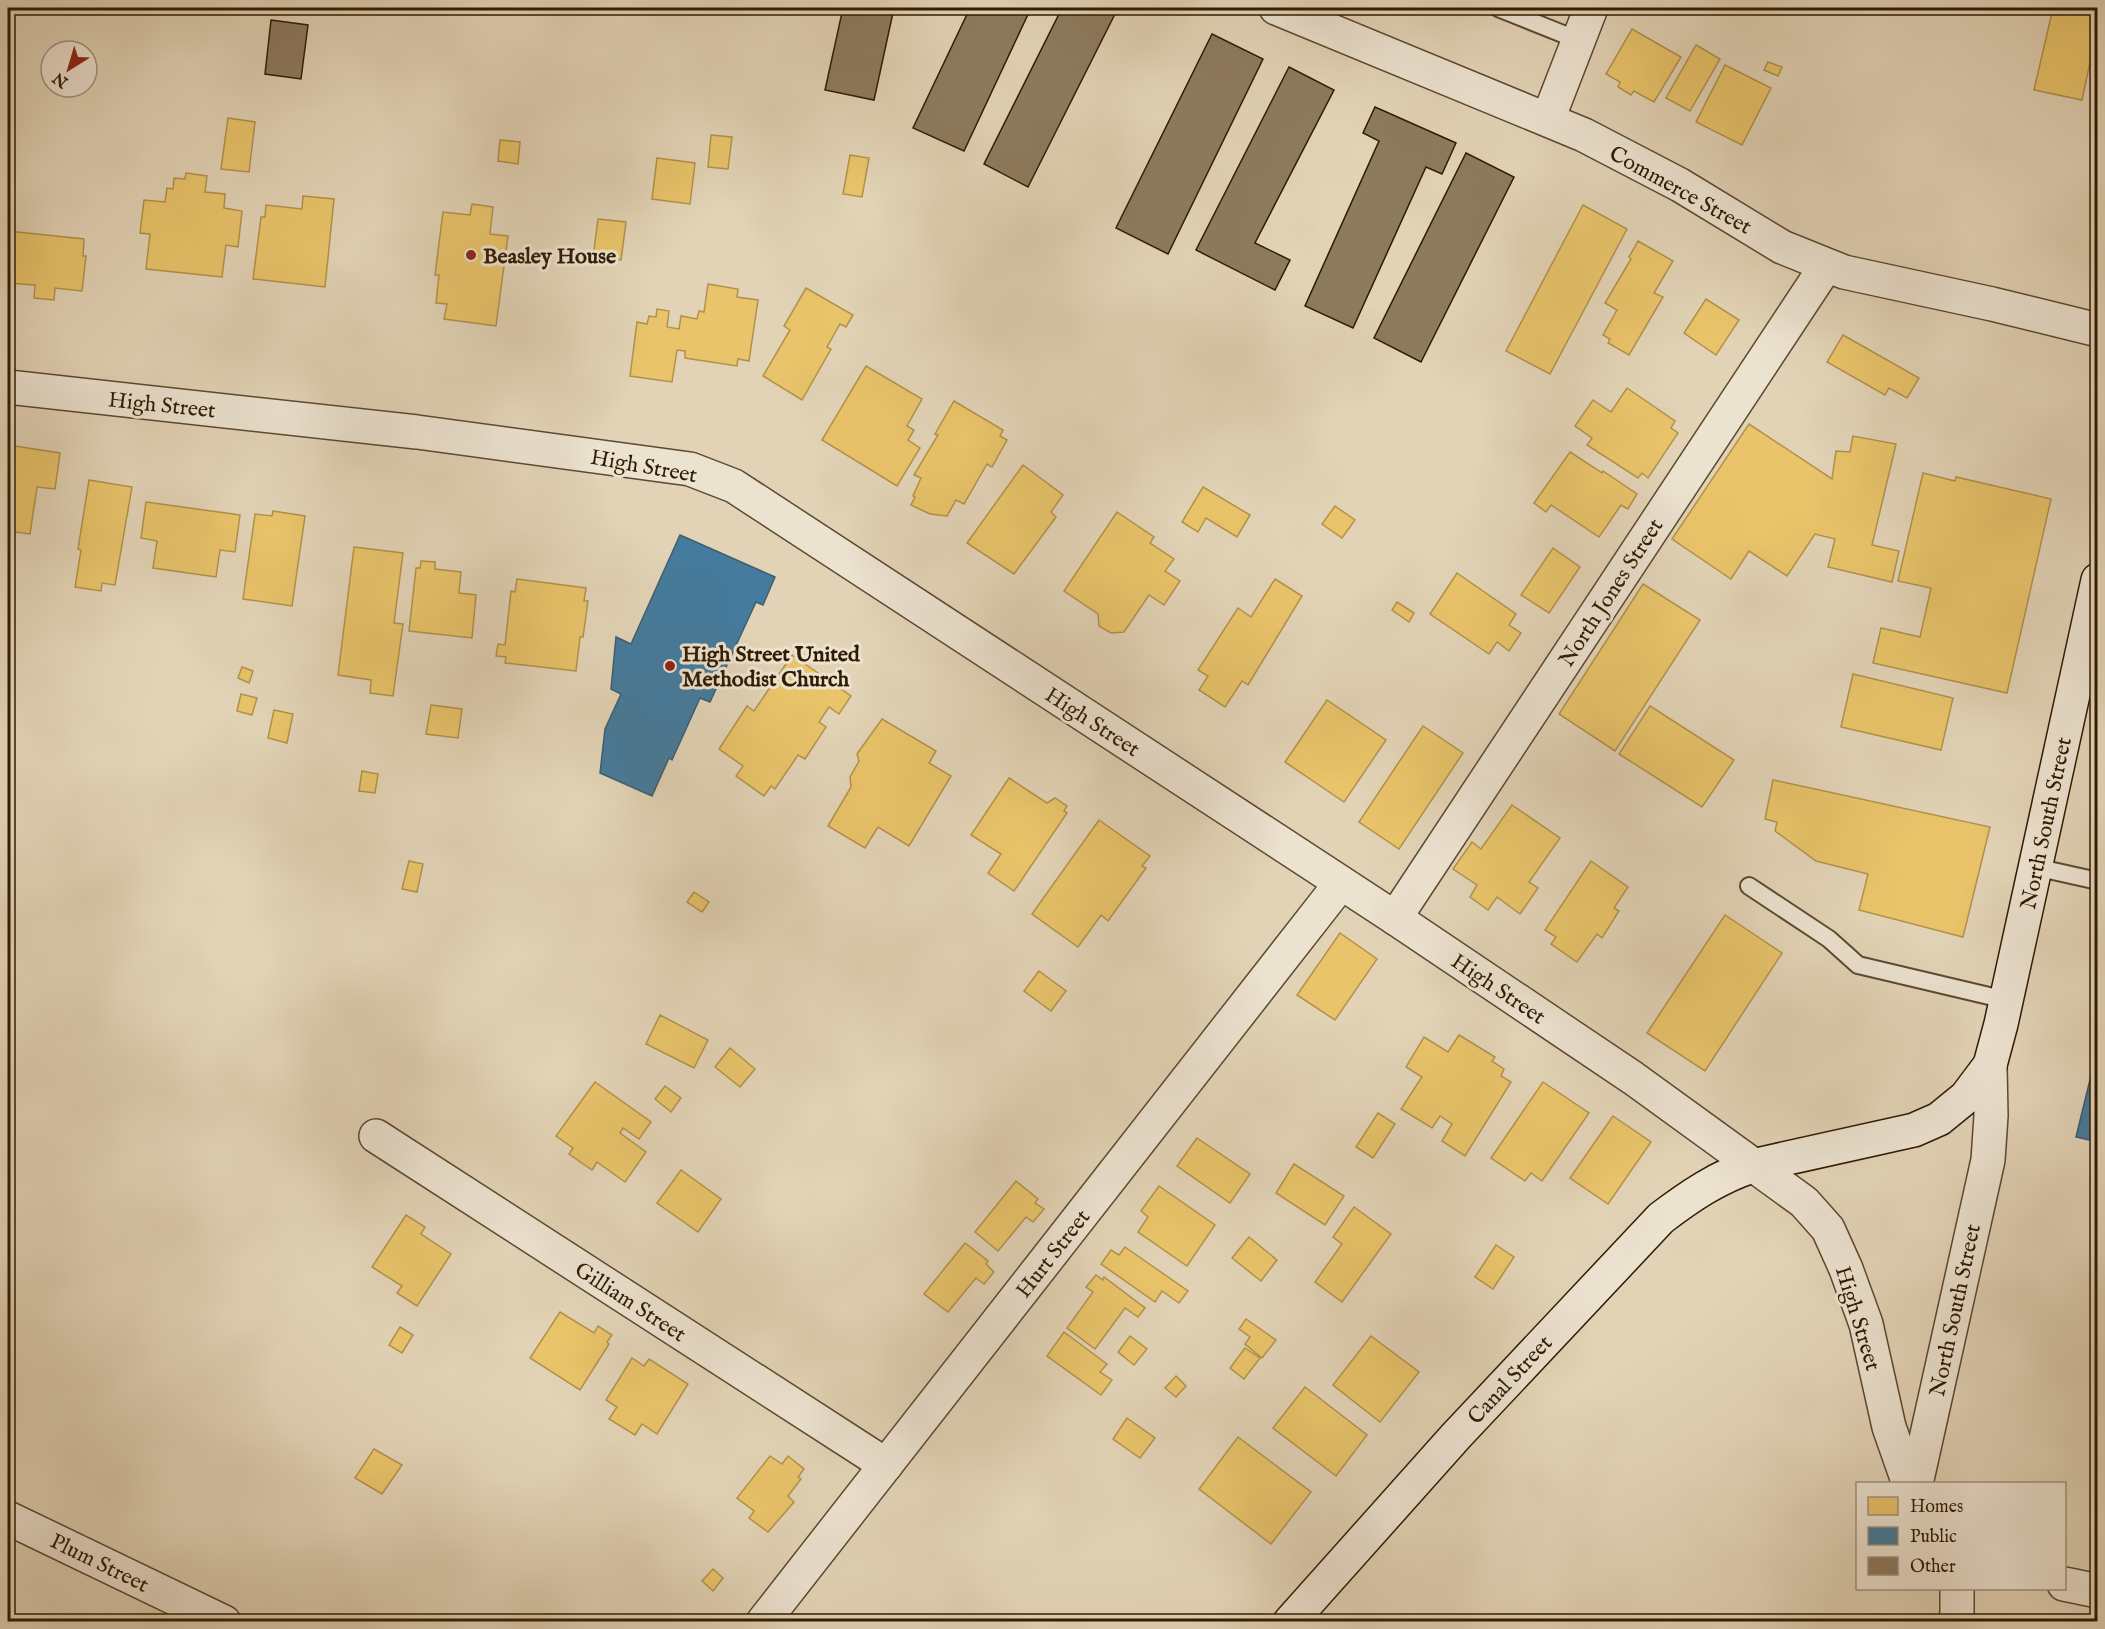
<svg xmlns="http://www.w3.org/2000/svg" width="2105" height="1629" font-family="'IM FELL English',serif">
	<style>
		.homes { fill: #e9c46a; stroke: #b2914a; stroke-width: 1.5 }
		.public { fill: #457b9d; stroke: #3f5e6e; stroke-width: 1.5 }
		.building { fill: #8d7b5f; stroke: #301b01; stroke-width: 1.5 }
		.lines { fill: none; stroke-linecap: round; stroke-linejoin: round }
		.service-casing { stroke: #5c492e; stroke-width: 20 }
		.minor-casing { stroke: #5c492e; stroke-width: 36 }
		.secondary-casing { stroke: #301b01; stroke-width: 36 }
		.service { stroke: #ece2d0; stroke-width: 16 }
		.minor { stroke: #ece2d0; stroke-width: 33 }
		.secondary { stroke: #ece2d0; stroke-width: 33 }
		.poi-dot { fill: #8f2418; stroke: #ece2d0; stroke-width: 2 }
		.labels { text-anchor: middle; stroke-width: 6; stroke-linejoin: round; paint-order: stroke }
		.street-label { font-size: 22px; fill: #301b01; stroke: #ece2d0 }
		.poi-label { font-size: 22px; font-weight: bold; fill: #301b01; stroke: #ece2d0; text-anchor: start }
	</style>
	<rect width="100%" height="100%" fill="#e2d3b6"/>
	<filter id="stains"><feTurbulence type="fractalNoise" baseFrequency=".00333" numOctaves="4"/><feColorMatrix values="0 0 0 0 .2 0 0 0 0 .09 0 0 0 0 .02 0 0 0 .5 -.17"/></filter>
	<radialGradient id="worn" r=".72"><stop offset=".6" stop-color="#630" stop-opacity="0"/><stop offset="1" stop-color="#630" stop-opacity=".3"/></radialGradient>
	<g class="homes">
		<polygon points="2053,8 2098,8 2098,49 2093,48 2082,100 2034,90"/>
		<polygon points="1632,29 1681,57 1654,102 1634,91 1631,95 1618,87 1620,82 1606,74"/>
		<polygon points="1696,45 1720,59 1690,111 1666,98"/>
		<polygon points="1768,62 1782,67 1778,76 1764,70"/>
		<polygon points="1725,65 1771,88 1742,145 1696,122"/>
		<polygon points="228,118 255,122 249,172 221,169"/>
		<polygon points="711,135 732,137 728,169 708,167"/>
		<polygon points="500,140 520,142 518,164 498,161"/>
		<polygon points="850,155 869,158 862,197 843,194"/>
		<polygon points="657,158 695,163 690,204 652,199"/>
		<polygon points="186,173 207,176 205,192 225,194 224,208 242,211 238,247 226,245 222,277 146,269 150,234 140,233 144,200 165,202 167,188 173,189 174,178 185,179"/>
		<polygon points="303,196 334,199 325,287 253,279 261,217 265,217 266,205 302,209"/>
		<polygon points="472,204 493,207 490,234 508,236 496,326 444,319 447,304 436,303 439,275 435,275 443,212 470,215"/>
		<polygon points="1583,205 1627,229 1550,374 1506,351"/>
		<polygon points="598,219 626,222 621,260 593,257"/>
		<polygon points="8,231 84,239 83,256 86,256 82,291 55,288 54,300 34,298 35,285 9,283 12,251 8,251"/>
		<polygon points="1638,241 1673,261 1654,293 1663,297 1629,355 1608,343 1610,339 1603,335 1617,310 1605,303 1631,259 1629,257"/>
		<polygon points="708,284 738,289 737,297 758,300 749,361 738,359 737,366 685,358 685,351 677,350 672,382 630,376 637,322 647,324 649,316 656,317 657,309 669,311 667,327 679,329 681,316 697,319 699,311 704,312"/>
		<polygon points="806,288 853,315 846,327 840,324 827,347 831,349 802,400 763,376 790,330 784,326"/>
		<polygon points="1706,299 1739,320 1716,355 1684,333"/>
		<polygon points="1843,335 1919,378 1907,398 1889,388 1885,395 1827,362"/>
		<polygon points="866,366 922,399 907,426 914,430 908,440 920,448 897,486 822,440"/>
		<polygon points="1627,388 1675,421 1671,428 1678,433 1648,478 1642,473 1638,478 1587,445 1592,438 1575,426 1593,400 1611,412"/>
		<polygon points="954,401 1003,430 1000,436 1007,440 992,467 987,464 964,504 956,500 947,516 930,514 911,505 915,497 913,496 921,478 914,475 938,435 935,434"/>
		<polygon points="1749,424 1832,479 1836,451 1850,452 1853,436 1896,444 1872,545 1899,551 1892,582 1828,567 1835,539 1815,534 1787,576 1749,551 1731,579 1672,539"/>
		<polygon points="8,445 60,453 55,489 37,487 30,534 8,531"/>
		<polygon points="1570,452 1602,473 1603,471 1637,494 1628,509 1621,505 1599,537 1551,505 1546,512 1534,503"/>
		<polygon points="1023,465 1063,495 1051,512 1056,517 1014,574 967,543"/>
		<polygon points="1923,473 1955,481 1956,477 2051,499 2007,693 1873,663 1881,628 1920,637 1931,588 1898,581"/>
		<polygon points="89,480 132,487 115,585 102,583 101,591 75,587 81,550 78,549"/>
		<polygon points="1203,487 1250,515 1237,537 1206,518 1198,532 1182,522"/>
		<polygon points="146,502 240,515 235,552 220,550 216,577 153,568 157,541 141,538"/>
		<polygon points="1335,506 1355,520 1342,538 1322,524"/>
		<polygon points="273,511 305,516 292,606 243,599 255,514 272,516"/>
		<polygon points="1117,512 1154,537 1150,543 1174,559 1165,571 1180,581 1164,605 1149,595 1124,632 1111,633 1099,626 1098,614 1064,591"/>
		<polygon points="354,547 403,553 394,623 403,624 393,696 370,693 371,680 338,675"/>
		<polygon points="1553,548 1580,567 1549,613 1521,595"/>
		<polygon points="421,561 435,562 435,569 461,572 459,593 476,595 472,638 409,631 416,568 420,568"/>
		<polygon points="1457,573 1516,614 1509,625 1521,633 1509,651 1497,642 1489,654 1430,614"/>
		<polygon points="517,579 586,588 584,601 588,601 583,637 580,637 576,671 505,663 506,657 496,656 498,644 505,645 511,591 515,592"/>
		<polygon points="1275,579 1302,596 1248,685 1242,681 1225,707 1199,690 1208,676 1198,670 1238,608 1251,617"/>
		<polygon points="1643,584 1700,620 1615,751 1559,714"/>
		<polygon points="1397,602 1414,613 1409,622 1392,610"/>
		<polygon points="792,655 851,696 839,714 829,707 819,722 826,727 805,759 798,755 775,789 771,786 764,796 736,776 743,766 719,749 747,706 754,711"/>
		<polygon points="242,667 253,671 249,683 238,678"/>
		<polygon points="1853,674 1953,698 1941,750 1841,727"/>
		<polygon points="241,694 257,698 252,715 237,711"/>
		<polygon points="1327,700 1386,740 1344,802 1285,762"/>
		<polygon points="431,705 462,709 458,738 426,734"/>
		<polygon points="1650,706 1734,760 1702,807 1619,754"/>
		<polygon points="274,710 293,714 287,743 268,738"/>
		<polygon points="882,719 936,751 929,763 951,776 909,846 878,827 865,848 828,826 851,787 850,777 859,761 857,754"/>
		<polygon points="1423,726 1463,753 1399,849 1359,822"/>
		<polygon points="362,771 378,774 375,793 359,791"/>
		<polygon points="1009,778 1047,803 1055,798 1067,806 1064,811 1067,813 1014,891 988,873 1001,854 971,835"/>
		<polygon points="1773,780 1990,827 1963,937 1859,910 1868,874 1816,861 1775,831 1777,822 1765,819"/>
		<polygon points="1512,805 1560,838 1529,882 1538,888 1520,914 1497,897 1488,910 1470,897 1477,885 1453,869 1472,842 1481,849"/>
		<polygon points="1099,820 1150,856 1142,866 1146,868 1108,921 1101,915 1078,947 1032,914"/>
		<polygon points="409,861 423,864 417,892 402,889"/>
		<polygon points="1591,861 1628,887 1614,908 1619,911 1602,938 1597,934 1577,962 1551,944 1556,937 1545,930"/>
		<polygon points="694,892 709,902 702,912 687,902"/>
		<polygon points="1725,915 1782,953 1705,1071 1647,1033"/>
		<polygon points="1340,933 1377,959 1335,1020 1297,995"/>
		<polygon points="1039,971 1066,991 1051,1011 1024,991"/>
		<polygon points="660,1015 708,1040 694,1068 646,1044"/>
		<polygon points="1459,1035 1495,1057 1492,1061 1504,1069 1501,1076 1511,1082 1465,1156 1442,1141 1452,1124 1440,1116 1432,1128 1401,1109 1422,1077 1406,1067 1424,1037 1448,1052"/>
		<polygon points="730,1048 755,1069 740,1087 715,1067"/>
		<polygon points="595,1082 651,1122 639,1139 623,1128 620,1133 646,1152 625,1182 597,1162 592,1170 569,1154 573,1148 556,1136"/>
		<polygon points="1543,1082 1589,1113 1542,1181 1531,1173 1525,1181 1491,1158"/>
		<polygon points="665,1086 681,1098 671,1112 655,1099"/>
		<polygon points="1378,1113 1395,1124 1373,1158 1356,1147"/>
		<polygon points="1613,1116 1651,1142 1608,1204 1570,1178"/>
		<polygon points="1197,1138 1250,1174 1230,1203 1177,1166"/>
		<polygon points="1294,1164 1344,1196 1325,1225 1276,1193"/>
		<polygon points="681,1170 721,1199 698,1232 657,1203"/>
		<polygon points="1016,1181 1038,1199 1035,1203 1044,1209 1033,1222 1026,1217 998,1251 975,1232"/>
		<polygon points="1159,1186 1215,1225 1187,1266 1138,1232 1148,1217 1141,1211"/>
		<polygon points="1354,1207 1391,1234 1342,1302 1315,1282 1342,1244 1333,1237"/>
		<polygon points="406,1215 425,1227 421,1234 451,1254 417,1306 397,1293 402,1286 372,1267"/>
		<polygon points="1249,1237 1277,1260 1261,1281 1232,1258"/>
		<polygon points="965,1243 988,1261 986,1264 994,1272 984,1284 976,1278 948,1312 924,1294"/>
		<polygon points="1496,1245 1514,1257 1493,1289 1475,1277"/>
		<polygon points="1125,1247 1188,1291 1179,1303 1162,1291 1155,1302 1101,1264 1111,1250 1119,1255"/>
		<polygon points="1096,1275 1103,1280 1104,1277 1145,1308 1138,1317 1125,1308 1095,1349 1067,1328 1093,1292 1086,1287"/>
		<polygon points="560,1312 594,1333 598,1326 612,1335 607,1342 609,1344 580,1390 530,1358"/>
		<polygon points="1246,1319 1276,1340 1262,1358 1245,1344 1250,1337 1239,1329"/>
		<polygon points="400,1327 413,1335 402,1353 389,1345"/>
		<polygon points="1064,1332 1107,1364 1100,1372 1112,1380 1101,1395 1047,1356"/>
		<polygon points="1130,1336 1147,1349 1134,1365 1118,1352"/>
		<polygon points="1371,1336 1419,1372 1380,1422 1333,1385"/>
		<polygon points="1245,1348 1260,1358 1244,1379 1230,1368"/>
		<polygon points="632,1358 644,1366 649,1359 688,1384 657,1434 642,1424 635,1435 609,1419 617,1407 606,1400"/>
		<polygon points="1176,1376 1186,1386 1176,1397 1165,1388"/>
		<polygon points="1305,1387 1367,1435 1336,1476 1273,1428"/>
		<polygon points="1127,1418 1155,1438 1140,1458 1113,1439"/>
		<polygon points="1238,1437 1311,1492 1271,1544 1199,1489"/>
		<polygon points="374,1449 402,1465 382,1494 355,1478"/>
		<polygon points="770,1456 782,1464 788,1456 804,1469 798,1477 801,1479 788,1496 794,1502 768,1532 749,1518 754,1511 737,1498"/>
		<polygon points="713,1569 723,1578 713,1591 702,1581"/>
	</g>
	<g class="public">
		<polygon points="680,535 775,577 763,605 756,602 710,702 700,698 672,760 669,758 652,796 600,773 605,729 621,694 611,689 616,637 631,644"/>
		<polygon points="2098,1047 2098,1142 2076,1137"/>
	</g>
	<g class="building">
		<polygon points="843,8 894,8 874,100 825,90"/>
		<polygon points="970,8 1031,8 964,151 913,128"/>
		<polygon points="1062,8 1118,8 1028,187 984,164"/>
		<polygon points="271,20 308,25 301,79 265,74"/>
		<polygon points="1212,34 1263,59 1168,254 1116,228"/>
		<polygon points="1289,67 1334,90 1255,243 1290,260 1275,290 1196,250"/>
		<polygon points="1375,107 1456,143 1442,174 1426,167 1353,328 1305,306 1379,141 1363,133"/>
		<polygon points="1466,153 1514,177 1421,362 1374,338"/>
	</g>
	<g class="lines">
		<defs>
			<g id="service">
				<polyline points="1498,8 1578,40"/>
				<polyline points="2035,867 2098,881"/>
				<polyline points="1749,886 1829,939 1858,965 2006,1000"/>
			</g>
			<g id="minor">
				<polyline points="1276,8 1584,135 1680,185 1782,247 1844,272 1992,304 2098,330"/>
				<polyline points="1548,119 1591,8"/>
				<polyline points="8,387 417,432 690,469 734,486 1395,918 1633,1078 1804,1202 1828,1229 1846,1269 1866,1324 1889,1427 1909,1484"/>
				<polyline points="1395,918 1826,266"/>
				<polyline points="376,1136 886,1465"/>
				<polyline points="1916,1484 1988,1160 1991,1116 1990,1065"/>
				<polyline points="8,1518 224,1622"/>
				<polyline points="2064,1584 2098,1591"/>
				<polyline points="763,1622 1341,883"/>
				<polyline points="1955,1622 1957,1613 1957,1588"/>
			</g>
			<path id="secondary" d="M1290,1622L1456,1436L1661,1218C1690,1196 1718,1177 1752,1166L1914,1130L1939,1119L1966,1097L1990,1065L2001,1024L2098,580"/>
		</defs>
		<use href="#service" class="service-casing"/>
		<use href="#minor" class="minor-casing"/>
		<use href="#secondary" class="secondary-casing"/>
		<use href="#service" class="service"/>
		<use href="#minor" class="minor"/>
		<use href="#secondary" class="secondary"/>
	</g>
	<g class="poi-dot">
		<circle cx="471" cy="255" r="6"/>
		<circle cx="670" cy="666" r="6"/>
	</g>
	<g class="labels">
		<g class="street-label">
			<text transform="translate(1681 189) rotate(29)" y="8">Commerce Street</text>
			<text transform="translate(162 404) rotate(6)" y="8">High Street</text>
			<text transform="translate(644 465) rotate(10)" y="8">High Street</text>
			<text transform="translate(1610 592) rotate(-57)" y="8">North Jones Street</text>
			<text transform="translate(1093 721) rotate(33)" y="8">High Street</text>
			<text transform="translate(2045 823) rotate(-78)" y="8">North South Street</text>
			<text transform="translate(1499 988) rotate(34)" y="8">High Street</text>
			<text transform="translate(1052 1253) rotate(-52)" y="8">Hurt Street</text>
			<text transform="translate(631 1301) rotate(33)" y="8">Gilliam Street</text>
			<text transform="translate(1954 1310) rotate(-78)" y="8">North South Street</text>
			<text transform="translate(1859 1318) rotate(73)" y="8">High Street</text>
			<text transform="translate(1509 1379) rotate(-47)" y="8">Canal Street</text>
			<text transform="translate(100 1562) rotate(26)" y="8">Plum Street</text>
		</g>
		<g class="poi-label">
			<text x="483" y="263">Beasley House</text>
			<text x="682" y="661">High Street United<tspan x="682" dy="25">Methodist Church</tspan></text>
		</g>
	</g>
	<rect width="2105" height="1629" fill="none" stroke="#e2d3b6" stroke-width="30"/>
	<rect x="9" y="9" width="2087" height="1611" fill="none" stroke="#301b01" stroke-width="3"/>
	<rect x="15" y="15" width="2075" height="1599" fill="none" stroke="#301b01" stroke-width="1.5"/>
	<rect x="1856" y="1482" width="210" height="108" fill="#ece2d0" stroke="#a1927d" stroke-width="1.5"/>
	<rect x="1868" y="1497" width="30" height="18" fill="#e9c46a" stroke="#a1927d" stroke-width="1.5"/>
	<text x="1910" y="1512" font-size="18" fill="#301b01">Homes</text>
	<rect x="1868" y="1527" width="30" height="18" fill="#457b9d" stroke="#a1927d" stroke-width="1.5"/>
	<text x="1910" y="1542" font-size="18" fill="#301b01">Public</text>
	<rect x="1868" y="1557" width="30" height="18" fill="#8d7b5f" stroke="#a1927d" stroke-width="1.5"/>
	<text x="1910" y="1572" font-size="18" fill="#301b01">Other</text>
	<g transform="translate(69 69) rotate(217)"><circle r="28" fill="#ece2d0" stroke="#a1927d" stroke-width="1.5"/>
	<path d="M0-4.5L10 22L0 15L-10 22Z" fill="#8f2418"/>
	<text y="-9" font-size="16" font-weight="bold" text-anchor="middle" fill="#301b01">N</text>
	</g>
	<rect width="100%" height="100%" filter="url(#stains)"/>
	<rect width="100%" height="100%" fill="url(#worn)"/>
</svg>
